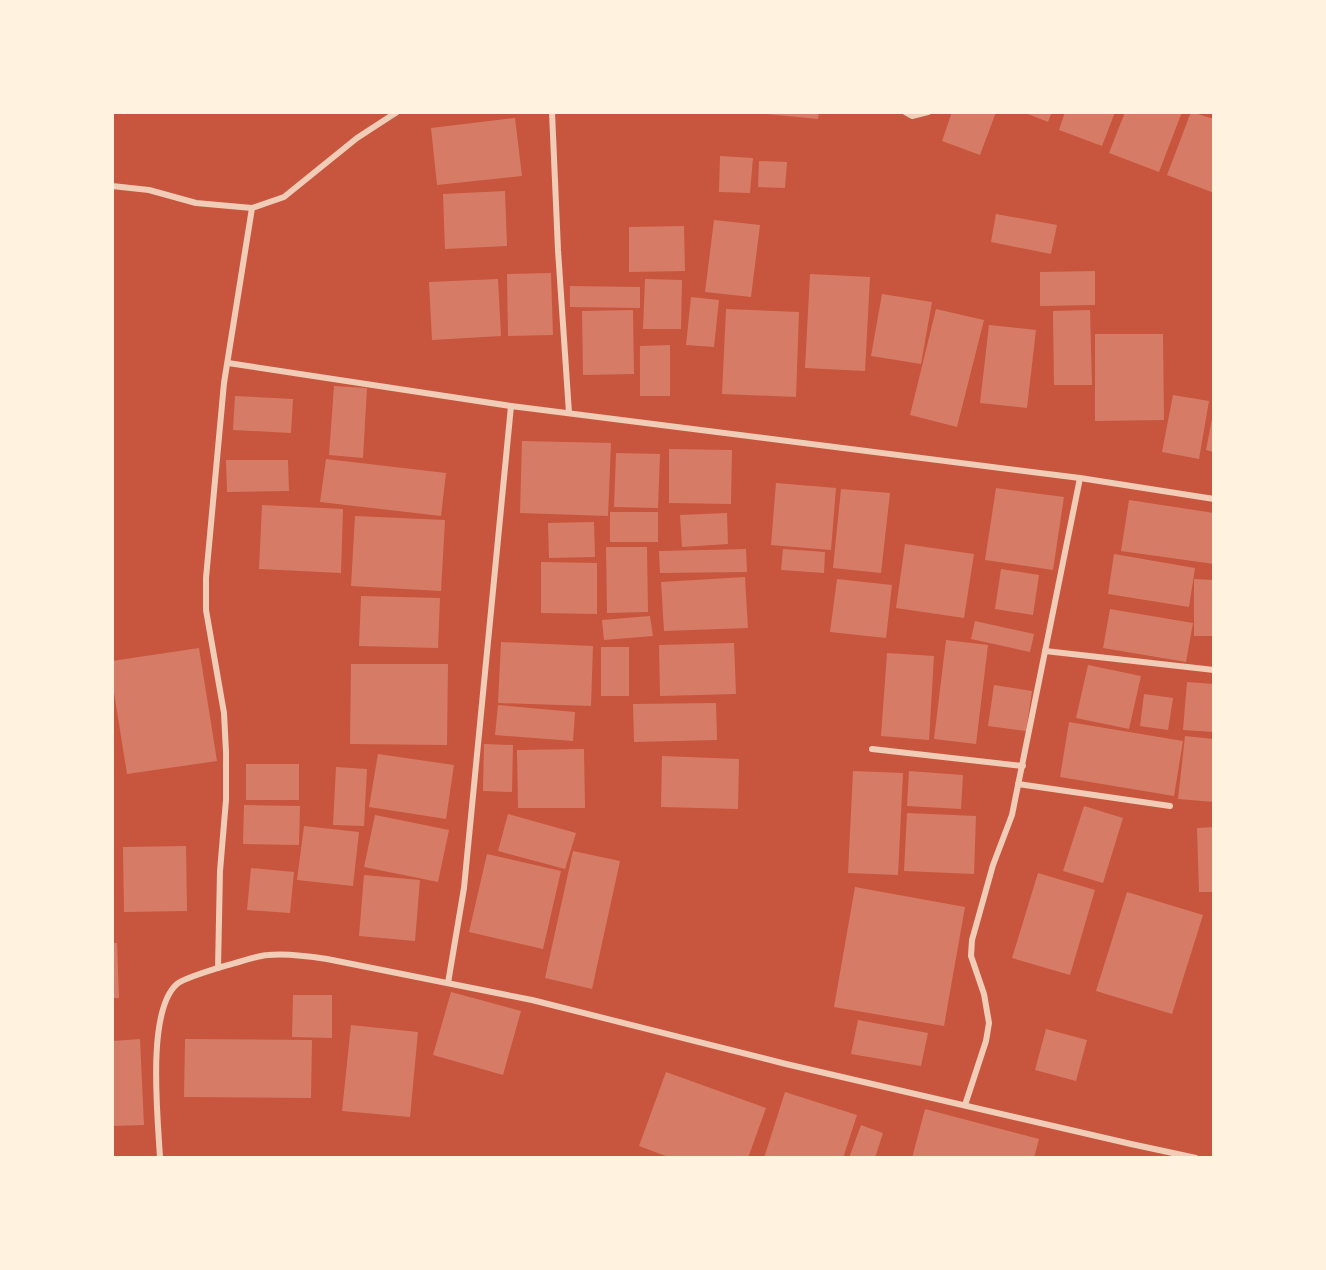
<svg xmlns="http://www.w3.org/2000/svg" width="1326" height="1270" font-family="Mulish,sans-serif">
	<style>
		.building { fill: #d67c66 }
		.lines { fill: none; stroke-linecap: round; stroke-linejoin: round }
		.minor { stroke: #f1ccb7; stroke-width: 6 }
	</style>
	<rect width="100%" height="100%" fill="#c8553d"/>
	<g class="building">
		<polygon points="766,112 819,112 818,119 766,114"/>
		<polygon points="952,112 996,112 980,155 942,141"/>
		<polygon points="1023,112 1052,112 1048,122"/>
		<polygon points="1065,112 1115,112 1102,146 1059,130"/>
		<polygon points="1125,112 1182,112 1159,172 1109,153"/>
		<polygon points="1191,112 1214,119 1214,193 1167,175"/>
		<polygon points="515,118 522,176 437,185 431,128"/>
		<polygon points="720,156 753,158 750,193 719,192"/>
		<polygon points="759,161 787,162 785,188 758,187"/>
		<polygon points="505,191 507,246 445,249 443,194"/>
		<polygon points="996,214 1057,225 1051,254 991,242"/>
		<polygon points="714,220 760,225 751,297 705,292"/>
		<polygon points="684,226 685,271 629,272 629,227"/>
		<polygon points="1095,271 1095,305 1040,306 1040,272"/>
		<polygon points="551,273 553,335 508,336 507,274"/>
		<polygon points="810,274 870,277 865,371 805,368"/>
		<polygon points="498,279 501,336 432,340 429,282"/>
		<polygon points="645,279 682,280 681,329 643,329"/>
		<polygon points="570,286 640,287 640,308 570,307"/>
		<polygon points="882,294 932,302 921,364 871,356"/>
		<polygon points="691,297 719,300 714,347 686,345"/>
		<polygon points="726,309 799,312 796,397 722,394"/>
		<polygon points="936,309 984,320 957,427 910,415"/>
		<polygon points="633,310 634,374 583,375 582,311"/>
		<polygon points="1090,310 1092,385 1054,385 1053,311"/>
		<polygon points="989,325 1036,330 1027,408 980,403"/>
		<polygon points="1095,334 1163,334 1164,420 1095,421"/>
		<polygon points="670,345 670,396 640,396 640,346"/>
		<polygon points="334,386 367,388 363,458 329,455"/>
		<polygon points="1173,395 1209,401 1199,459 1162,452"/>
		<polygon points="235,396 293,399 291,433 233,430"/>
		<polygon points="1212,419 1214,419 1214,452 1206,450"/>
		<polygon points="522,441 611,443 608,516 520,513"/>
		<polygon points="669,449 732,450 731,504 669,503"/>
		<polygon points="616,453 660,454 658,508 614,507"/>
		<polygon points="326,459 446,473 441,516 320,502"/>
		<polygon points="226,460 288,460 289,491 227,492"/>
		<polygon points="776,483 836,488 831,550 771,545"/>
		<polygon points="996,488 1064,497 1053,570 985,560"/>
		<polygon points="841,489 890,493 881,573 833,568"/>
		<polygon points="1129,500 1214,513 1214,564 1121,551"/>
		<polygon points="262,505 343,509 341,573 259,569"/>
		<rect x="610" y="512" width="48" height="30"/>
		<polygon points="727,513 728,544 682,547 680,515"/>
		<polygon points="355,516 445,520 441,591 351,586"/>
		<polygon points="594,522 595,557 549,558 548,523"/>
		<polygon points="905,544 974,554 964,618 896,608"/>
		<polygon points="606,547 647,547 648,612 607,613"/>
		<polygon points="746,549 747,572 660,573 659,551"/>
		<polygon points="783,549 825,552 824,573 781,570"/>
		<polygon points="1114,554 1195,568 1189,607 1108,594"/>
		<polygon points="541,562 597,563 597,614 541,613"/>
		<polygon points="1001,569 1039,575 1033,615 995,609"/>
		<polygon points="745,577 748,628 664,631 661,582"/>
		<polygon points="837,579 892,585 886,638 830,632"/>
		<polygon points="1194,579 1214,580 1214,636 1194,636"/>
		<polygon points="361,596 440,598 438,648 359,646"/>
		<polygon points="1110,609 1193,623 1186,662 1103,648"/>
		<polygon points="650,616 653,636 604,640 602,620"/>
		<polygon points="975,621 1034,634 1030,652 971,639"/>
		<polygon points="946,640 988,645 976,744 934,739"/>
		<polygon points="501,642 593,646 591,706 498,703"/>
		<polygon points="734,643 736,694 660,696 659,645"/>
		<rect x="601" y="647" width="28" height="49"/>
		<polygon points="199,648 217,761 127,774 112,680 112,661"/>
		<polygon points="887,653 934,656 929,740 881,736"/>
		<polygon points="351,664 448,664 447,745 350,744"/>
		<polygon points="1088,665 1141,676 1129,729 1076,718"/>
		<polygon points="1187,682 1214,684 1214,732 1183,730"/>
		<polygon points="994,685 1032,691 1026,731 988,726"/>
		<polygon points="1144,694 1173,698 1168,730 1140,726"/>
		<polygon points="716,703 717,740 634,742 633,704"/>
		<polygon points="498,705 575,712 573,741 495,735"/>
		<polygon points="1069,722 1183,741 1174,796 1060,777"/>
		<polygon points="1185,736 1214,739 1214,802 1178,799"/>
		<polygon points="484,744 513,745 512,792 483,791"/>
		<polygon points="584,749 585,808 518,808 517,750"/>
		<polygon points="378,754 454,765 446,819 369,807"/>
		<polygon points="662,756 739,759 738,809 661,807"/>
		<rect x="246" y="764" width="53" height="36"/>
		<polygon points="336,767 367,769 364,826 333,825"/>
		<polygon points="853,771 903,773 898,875 848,873"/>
		<polygon points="909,771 963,775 961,809 907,806"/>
		<polygon points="244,805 300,806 299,845 243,844"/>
		<polygon points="1084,806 1123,818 1103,883 1063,871"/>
		<polygon points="907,813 976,816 974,874 904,871"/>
		<polygon points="508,814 576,833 565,869 498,851"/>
		<polygon points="375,815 449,830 438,882 364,867"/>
		<polygon points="304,826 359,832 353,886 297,880"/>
		<polygon points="1214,827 1214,892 1199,892 1197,828"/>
		<polygon points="186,846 187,911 124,912 123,847"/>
		<polygon points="573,851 620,861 592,989 545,978"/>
		<polygon points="487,854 561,871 543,949 469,932"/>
		<polygon points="251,868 294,872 290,913 247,910"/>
		<polygon points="1038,873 1095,890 1070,975 1012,958"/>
		<polygon points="364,875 420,880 415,941 359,936"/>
		<polygon points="855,887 965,907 944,1026 834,1007"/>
		<polygon points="1127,892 1203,915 1172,1014 1096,991"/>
		<polygon points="112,943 117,943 119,998 112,998"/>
		<polygon points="451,992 521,1011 503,1075 433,1055"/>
		<polygon points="293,995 332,995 332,1038 292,1037"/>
		<polygon points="858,1020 928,1033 921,1066 851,1054"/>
		<polygon points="351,1025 418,1032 410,1117 342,1111"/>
		<polygon points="1046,1029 1087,1040 1076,1081 1035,1070"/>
		<polygon points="140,1039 144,1125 112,1126 112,1041"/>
		<polygon points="185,1039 312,1040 311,1098 184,1097"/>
		<polygon points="666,1072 766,1108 748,1158 671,1158 639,1146"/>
		<polygon points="785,1092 857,1115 843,1158 764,1158"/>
		<polygon points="925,1109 1039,1139 1034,1158 912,1158"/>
		<polygon points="861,1125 883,1133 875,1158 849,1158"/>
	</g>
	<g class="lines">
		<g class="minor">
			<polyline points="552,112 558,250 569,413"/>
			<polyline points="905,112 912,116 928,112"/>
			<polyline points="112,186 149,190 196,203 252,208 284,197 357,138 397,112"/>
			<polyline points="228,363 511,406"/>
			<polyline points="1045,651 1214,670"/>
			<polyline points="872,749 1023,766"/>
			<polyline points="1018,784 1170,806"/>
			<polyline points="218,968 220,871 226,800 226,752 224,713 206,610 206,578 224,383 252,208"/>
			<polyline points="448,983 464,888 511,406 1080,478 1214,499"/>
			<polyline points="965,1105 986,1041 989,1023 984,994 971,956 972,940 993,865 1012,815 1080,478"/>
			<path d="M160,1158C158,1118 146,1011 177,984C184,978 218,968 228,965C241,962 255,956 268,955C287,953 308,956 327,959L532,1000L786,1064L1131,1144L1196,1158"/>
		</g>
	</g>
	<rect width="1326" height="1270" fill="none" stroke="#fff3e0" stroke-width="228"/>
</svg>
